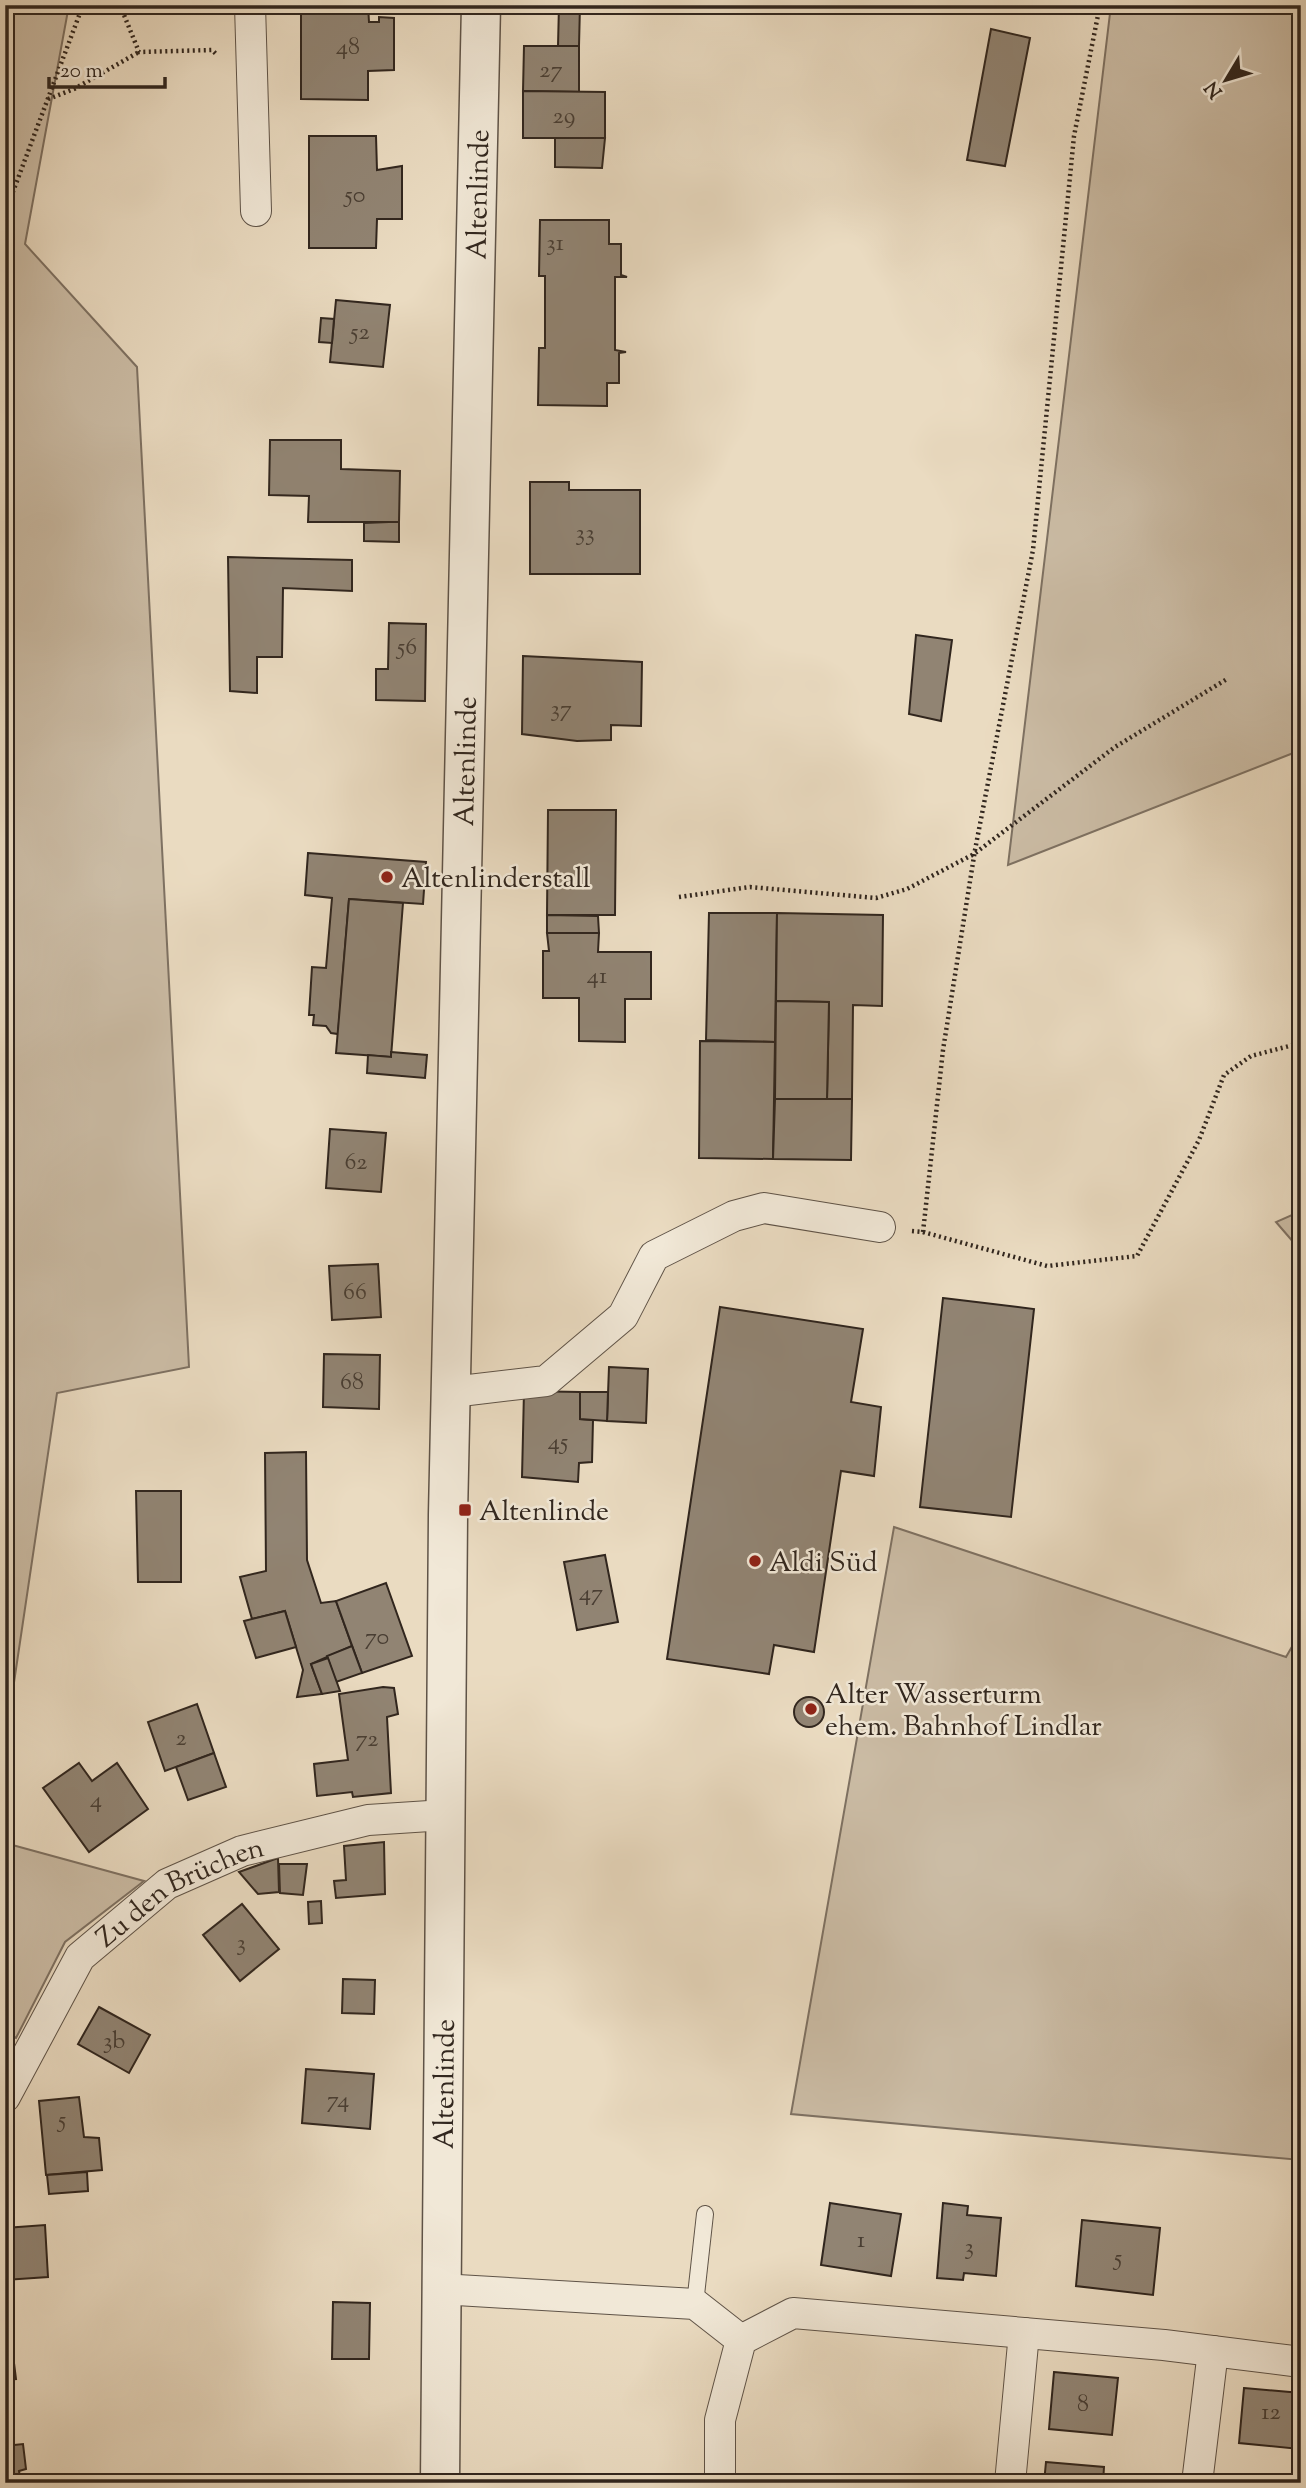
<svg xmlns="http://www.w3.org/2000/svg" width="1306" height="2488" font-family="'Sorts Mill Goudy',serif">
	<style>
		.green { fill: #cbbca5; stroke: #7e7162; stroke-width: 2 }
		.building { fill: #918473; stroke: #31261e; stroke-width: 2 }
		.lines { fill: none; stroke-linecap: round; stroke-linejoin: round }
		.service-casing { stroke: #5f5347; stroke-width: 18 }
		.minor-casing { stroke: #5f5347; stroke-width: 32 }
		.tertiary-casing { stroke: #5f5347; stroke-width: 41 }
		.path { stroke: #31261e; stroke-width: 4.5; stroke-dasharray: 2 3.5; stroke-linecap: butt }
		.service { stroke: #f1e8d7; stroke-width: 16 }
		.minor { stroke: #f1e8d7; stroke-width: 30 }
		.tertiary { stroke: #f1e8d7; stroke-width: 38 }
		.poi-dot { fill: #8f2418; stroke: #f1e8d7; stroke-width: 2.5 }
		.labels { text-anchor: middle; stroke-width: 5; stroke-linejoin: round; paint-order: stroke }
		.number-label { font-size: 24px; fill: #493e33 }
		.street-label { font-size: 28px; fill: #31261e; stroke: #f1e8d7 }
		.poi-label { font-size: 28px; fill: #31261e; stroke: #f1e8d7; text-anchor: start }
	</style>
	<rect width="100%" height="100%" fill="#eadbc1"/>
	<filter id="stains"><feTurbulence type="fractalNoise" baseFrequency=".00286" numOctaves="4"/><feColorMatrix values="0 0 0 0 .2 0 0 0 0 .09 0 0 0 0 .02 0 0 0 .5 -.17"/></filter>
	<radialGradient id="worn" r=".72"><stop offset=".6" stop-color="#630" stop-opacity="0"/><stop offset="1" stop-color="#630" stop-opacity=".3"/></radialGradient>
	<g class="green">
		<polygon points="5,5 69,5 25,244 137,367 189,1367 57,1393 5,1743"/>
		<polygon points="1111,5 1301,5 1301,750 1008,865"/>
		<polygon points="1301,1211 1301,1251 1276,1222"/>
		<polygon points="894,1527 1286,1657 1301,1631 1301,2160 791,2114"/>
		<polygon points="5,1843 144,1881 65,1942 16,2038 5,2033"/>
	</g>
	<g class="building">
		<polygon points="301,5 368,5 369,22 379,22 379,17 394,18 394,70 368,71 368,100 301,99"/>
		<polygon points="559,5 580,5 579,46 558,46"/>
		<polygon points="991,29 1030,38 1005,166 967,160"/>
		<polygon points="524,46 579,46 579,92 523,91"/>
		<polygon points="523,91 605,92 605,138 523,138"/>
		<polygon points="309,136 376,136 377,170 402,166 402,219 377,219 376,248 309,248"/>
		<polygon points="555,138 605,138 602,168 555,167"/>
		<polygon points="540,220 609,220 609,244 621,244 621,275 627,277 615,277 615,350 626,352 619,353 619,383 607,383 607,406 538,405 539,348 545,348 545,276 539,276"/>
		<polygon points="336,300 390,305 383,367 330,362"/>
		<polygon points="321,318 334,319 332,343 319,342"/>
		<polygon points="270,440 341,440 341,469 400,471 399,522 308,522 309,496 269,495"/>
		<polygon points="530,482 569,482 569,490 640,490 640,574 530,574"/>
		<polygon points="389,522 399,522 399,542 364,541 364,523"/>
		<polygon points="228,557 352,560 352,591 283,588 282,657 257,657 257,693 230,691"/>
		<polygon points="389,623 426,624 425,701 376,700 376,669 388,669"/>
		<polygon points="916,635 952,640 941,721 909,714"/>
		<polygon points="523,656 642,662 641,726 611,725 611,740 577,741 522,734"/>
		<polygon points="548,810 616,810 615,915 547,915"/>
		<polygon points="308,853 426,862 423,904 349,899 338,1034 331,1033 326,1026 313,1025 314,1015 309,1015 312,967 326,968 332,898 305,895"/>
		<polygon points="349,899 403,903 391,1057 336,1053"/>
		<polygon points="709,913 777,913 775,1042 706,1040"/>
		<polygon points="777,913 883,915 882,1006 853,1005 852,1099 827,1099 829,1002 776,1001"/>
		<polygon points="547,915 598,916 599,933 547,933"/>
		<polygon points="547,933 599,933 598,952 651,952 651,999 625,999 625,1042 579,1041 579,998 543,998 543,951 549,951"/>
		<polygon points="776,1001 829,1002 827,1099 775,1099"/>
		<polygon points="700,1041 775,1042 773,1159 699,1158"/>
		<polygon points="391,1052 427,1055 425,1078 367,1073 368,1055 391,1057"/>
		<polygon points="775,1099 852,1099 851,1160 773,1159"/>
		<polygon points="330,1129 386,1133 381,1192 326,1188"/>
		<polygon points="378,1264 381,1317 332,1320 329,1266"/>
		<polygon points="943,1298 1034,1309 1011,1517 920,1507"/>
		<polygon points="720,1307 863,1329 851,1402 881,1407 874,1476 841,1471 814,1652 774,1645 769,1674 667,1659"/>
		<polygon points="324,1354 380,1355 379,1409 323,1407"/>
		<polygon points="609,1367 648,1369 646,1423 607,1421"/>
		<polygon points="524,1391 580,1392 580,1419 593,1420 592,1462 579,1463 578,1482 522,1477"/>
		<polygon points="580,1392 608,1392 607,1421 580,1419"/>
		<polygon points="306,1452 307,1560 321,1603 336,1601 352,1646 311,1664 322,1694 297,1697 303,1670 285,1611 252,1619 240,1577 266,1571 265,1453"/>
		<polygon points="136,1491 181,1491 181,1582 138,1582"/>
		<polygon points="605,1555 618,1622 577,1630 564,1562"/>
		<polygon points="386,1583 412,1656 362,1673 336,1601"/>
		<polygon points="285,1611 296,1647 256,1658 244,1621"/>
		<polygon points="352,1646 362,1673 336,1682 327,1656"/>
		<polygon points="328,1658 340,1691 322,1694 311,1664"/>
		<polygon points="383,1687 394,1688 398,1714 387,1717 391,1793 353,1797 352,1792 317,1796 314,1764 348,1760 339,1694"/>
		<circle cx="809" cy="1712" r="15"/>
		<polygon points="197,1704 214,1753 165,1771 148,1722"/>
		<polygon points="214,1753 226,1787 188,1800 176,1767"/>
		<polygon points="79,1763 92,1781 117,1763 148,1809 89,1852 43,1788"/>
		<polygon points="384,1842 385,1894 336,1898 334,1881 346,1880 344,1846"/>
		<polygon points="278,1858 279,1892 258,1894 239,1872"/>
		<polygon points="279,1864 307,1864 303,1895 280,1893"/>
		<polygon points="321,1901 322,1923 309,1924 308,1902"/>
		<polygon points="242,1904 279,1949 240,1981 203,1935"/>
		<polygon points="343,1979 375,1980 374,2014 342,2013"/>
		<polygon points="99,2007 150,2035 129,2073 78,2044"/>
		<polygon points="306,2069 374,2074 370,2129 302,2123"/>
		<polygon points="79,2097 84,2137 99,2138 102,2170 46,2175 39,2101"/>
		<polygon points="87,2172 88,2191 49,2194 47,2175"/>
		<polygon points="830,2203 901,2214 891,2276 821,2265"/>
		<polygon points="943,2203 968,2206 967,2215 1001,2218 996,2276 964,2273 963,2280 937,2278"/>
		<polygon points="1082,2220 1160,2228 1153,2295 1076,2286"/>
		<polygon points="45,2225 48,2277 5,2280 5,2228"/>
		<polygon points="333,2302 370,2303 369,2359 332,2359"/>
		<polygon points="11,2339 16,2379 6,2380 10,2409 5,2410 5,2340"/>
		<polygon points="1054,2372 1118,2378 1112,2435 1049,2429"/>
		<polygon points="1244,2388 1301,2393 1299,2449 1239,2443"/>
		<polygon points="23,2444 26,2469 19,2471 21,2483 5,2483 5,2446"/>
		<polygon points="1046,2462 1104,2467 1103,2483 1044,2483"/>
	</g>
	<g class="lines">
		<defs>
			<polyline id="service" points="695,2304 705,2214"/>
			<g id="minor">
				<polyline points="250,5 256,211"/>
				<polyline points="452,1392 546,1381 623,1316 654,1256 734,1216 764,1208 880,1227"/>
				<path id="s1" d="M5,2097L80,1957L167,1884L242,1851L368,1820L445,1815"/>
				<polyline points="440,2289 695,2304 741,2340"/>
				<polyline points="720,2483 720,2420 741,2340 793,2313 1164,2345 1301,2362"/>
				<polyline points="1010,2483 1024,2333"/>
				<polyline points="1197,2483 1213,2351"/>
			</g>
			<g id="tertiary">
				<path id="s2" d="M440,2483L448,1515L481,5"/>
			</g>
		</defs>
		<use href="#service" class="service-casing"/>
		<use href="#minor" class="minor-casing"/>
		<use href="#tertiary" class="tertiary-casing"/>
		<g class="path">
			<polyline points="120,5 139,52 212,50 216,54"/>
			<polyline points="48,99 74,89 139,52"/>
			<polyline points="5,213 83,5"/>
			<polyline points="679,897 750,887 876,898 907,889 974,854 1115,747 1227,679"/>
			<polyline points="912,1231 923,1232 943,1050 975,850 1033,550 1074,136 1100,5"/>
			<polyline points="923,1232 1047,1266 1137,1256 1199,1140 1224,1075 1251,1056 1301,1043"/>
		</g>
		<use href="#service" class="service"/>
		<use href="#minor" class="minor"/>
		<use href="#tertiary" class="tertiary"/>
	</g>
	<g class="poi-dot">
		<circle cx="387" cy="877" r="7"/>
		<rect x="458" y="1503" width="14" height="14" rx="3.5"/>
		<circle cx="755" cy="1561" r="7"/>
		<circle cx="811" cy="1709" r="7"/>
	</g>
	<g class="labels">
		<g class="number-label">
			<text x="348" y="54">48</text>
			<text x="551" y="77">27</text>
			<text x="564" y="123">29</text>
			<text x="355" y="202">50</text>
			<text x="555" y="250">31</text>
			<text x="360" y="339">52</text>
			<text x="585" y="540">33</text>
			<text x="407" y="654">56</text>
			<text x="561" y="716">37</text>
			<text x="597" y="983">41</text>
			<text x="356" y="1169">62</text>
			<text x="355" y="1299">66</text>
			<text x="352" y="1389">68</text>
			<text x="558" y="1449">45</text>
			<text x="591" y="1600">47</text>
			<text x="377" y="1644">70</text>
			<text x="181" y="1745">2</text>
			<text x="367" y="1746">72</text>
			<text x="96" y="1807">4</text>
			<text x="241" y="1950">3</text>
			<text x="114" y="2048">3b</text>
			<text x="338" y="2107">74</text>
			<text x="62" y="2127">5</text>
			<text x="861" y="2247">1</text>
			<text x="969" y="2254">3</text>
			<text x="1118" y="2265">5</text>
			<text x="1083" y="2411">8</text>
			<text x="1271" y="2419">12</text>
		</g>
		<g class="street-label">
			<text dy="10" stroke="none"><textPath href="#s2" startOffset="2289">Altenlinde</textPath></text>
			<text dy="10" stroke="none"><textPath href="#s2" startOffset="1722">Altenlinde</textPath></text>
			<text dy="10" stroke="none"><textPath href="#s1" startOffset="280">Zu den Brüchen</textPath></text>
			<text dy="10" stroke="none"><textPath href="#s2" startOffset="399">Altenlinde</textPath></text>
		</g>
		<g class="poi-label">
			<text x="401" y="887">Altenlinderstall</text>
			<text x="479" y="1520">Altenlinde</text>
			<text x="769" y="1571">Aldi Süd</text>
			<text x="825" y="1703">Alter Wasserturm<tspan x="825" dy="32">ehem. Bahnhof Lindlar</tspan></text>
		</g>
	</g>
	<rect width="1306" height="2488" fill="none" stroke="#eadbc1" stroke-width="28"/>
	<rect x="7" y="7" width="1292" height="2474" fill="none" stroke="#31261e" stroke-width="3.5"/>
	<rect x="14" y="14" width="1278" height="2460" fill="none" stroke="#31261e" stroke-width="2"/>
	<g transform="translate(1226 80) rotate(232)" stroke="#f1e8d7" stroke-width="5" paint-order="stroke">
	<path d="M0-5L12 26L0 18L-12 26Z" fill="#31261e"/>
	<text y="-10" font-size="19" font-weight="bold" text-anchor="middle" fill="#31261e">N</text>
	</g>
	<path d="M49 77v10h116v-10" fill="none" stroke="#31261e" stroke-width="3.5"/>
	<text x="60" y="77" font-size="21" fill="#31261e" stroke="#f1e8d7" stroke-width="5" paint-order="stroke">20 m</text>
	<rect width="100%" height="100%" filter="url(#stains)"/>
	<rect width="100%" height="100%" fill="url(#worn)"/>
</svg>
